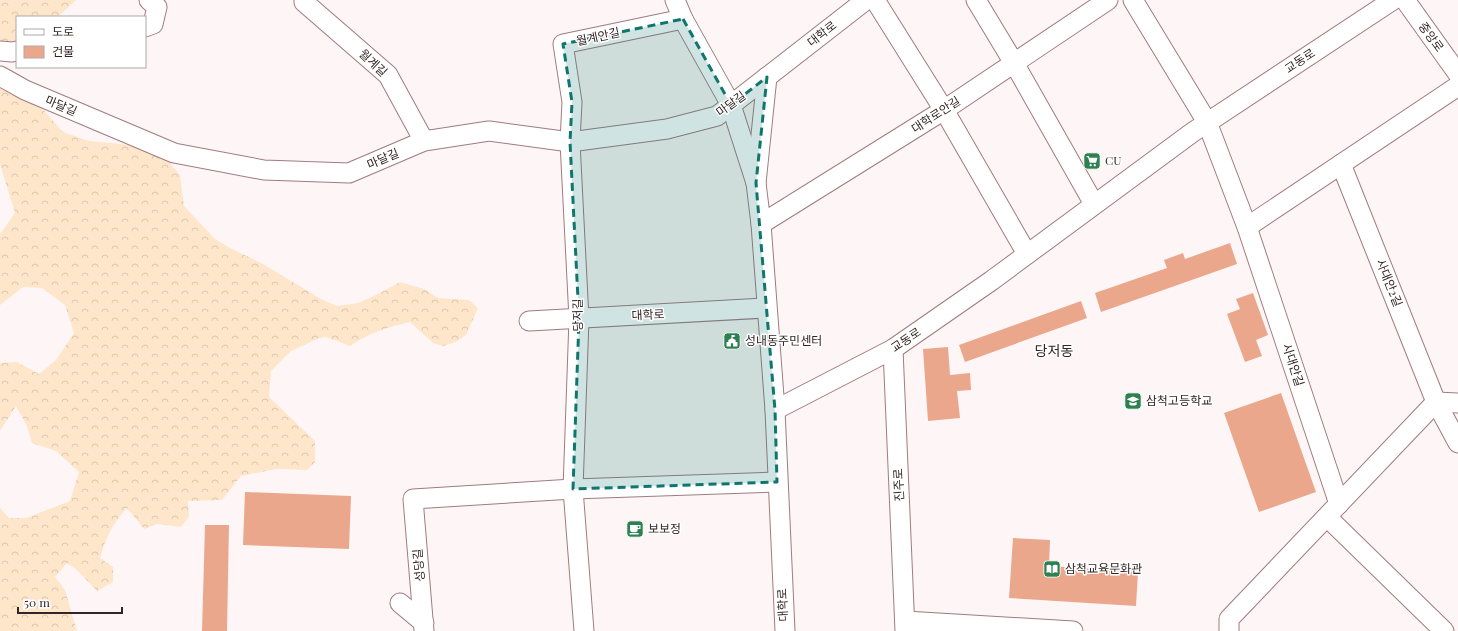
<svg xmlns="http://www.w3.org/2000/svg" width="1458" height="631" font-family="'Playfair Display','Noto Sans KR',serif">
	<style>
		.forest { fill: url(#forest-crowns) }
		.building { fill: #eba78c }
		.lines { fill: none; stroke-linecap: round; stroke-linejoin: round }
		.minor-casing { stroke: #a07b7e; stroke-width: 21 }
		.minor { stroke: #fff; stroke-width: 19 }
		.marked { fill: #0f766e; fill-opacity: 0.2; stroke: #0f766e; stroke-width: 3; stroke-dasharray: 8 5; stroke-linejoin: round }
		.labels { text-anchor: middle; stroke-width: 3; stroke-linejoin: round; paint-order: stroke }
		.street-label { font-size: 12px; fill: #332425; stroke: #fff }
		.poi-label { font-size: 12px; fill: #332425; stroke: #fff; text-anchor: start }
		.quarter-label { font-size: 14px; fill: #332425; stroke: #fff }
	</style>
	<defs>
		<pattern id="forest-crowns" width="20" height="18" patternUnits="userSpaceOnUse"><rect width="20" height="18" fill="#fee6cb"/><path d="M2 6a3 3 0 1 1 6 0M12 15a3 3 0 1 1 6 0" fill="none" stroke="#dac5ae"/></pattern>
	</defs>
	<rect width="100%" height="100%" fill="#fef6f6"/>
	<g class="forest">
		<polygon points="0,0 76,0 58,17 17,17 17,44 0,45"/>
		<path d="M0,84L39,105L63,132L89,141L121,144L160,152L180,175L184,206L215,239L230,248L263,264L321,299L337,306L358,303L376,295L400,282L424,289L438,298L469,300L478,308L466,335L456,342L443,346L433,343L410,322C386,328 371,332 350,346L326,337L319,338L291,351L271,371L269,397L315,441V462L307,470L276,469L241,476L222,500L188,501L189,517L181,527L157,524L144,529L127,508C112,524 106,538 100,558L113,567V582L97,591L77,570L67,563L55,577L65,590L77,631H0V508L9,518H26L70,501L79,472L56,451L32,443L27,426L16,406L0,431V363L17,362L39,374L56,360L74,333L65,305L42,288L23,287L0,305V234L15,213L0,164Z"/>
	</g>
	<g class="building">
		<polygon points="1230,243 1237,264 1101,312 1095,293 1167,268 1164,260 1183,253 1185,259"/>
		<polygon points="1253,293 1268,335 1256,340 1262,356 1245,362 1227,314 1240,309 1236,299"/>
		<polygon points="1081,301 1087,318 965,362 959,345"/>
		<polygon points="948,347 950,375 970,373 971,390 957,391 960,418 928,421 923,349"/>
		<polygon points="1281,393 1316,492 1259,512 1224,413"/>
		<polygon points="245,492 351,496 349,549 243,545"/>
		<polygon points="205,525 229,525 227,631 202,631"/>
		<polygon points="1013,538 1050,540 1049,566 1138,572 1136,606 1009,598"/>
	</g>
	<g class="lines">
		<defs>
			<g id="minor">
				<polyline points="304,0 304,2 388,75 424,141"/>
				<polyline points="675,0 683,19"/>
				<polyline points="875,0 944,110 1027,254"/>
				<polyline points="976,0 1014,63 1094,204"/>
				<polyline points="1133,0 1207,122 1247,227 1339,504"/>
				<polyline points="1405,0 1458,74"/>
				<polyline points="145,27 153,24 157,7 149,0"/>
				<polyline points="0,51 12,52 17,51"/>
				<polyline points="0,76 25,90 174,153 264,170 349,173 424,141 489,131 570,142 667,129 717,116 866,0"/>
				<polyline points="767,77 756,183 761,224 775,410 785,631"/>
				<polyline points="1341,164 1436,402 1458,443"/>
				<polyline points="761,224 944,110 1108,0"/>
				<polyline points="1247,227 1458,86"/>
				<polyline points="529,321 766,308"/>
				<polyline points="893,349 905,631"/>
				<polyline points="775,410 893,349 991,281 1193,132 1393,0"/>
				<polyline points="1327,517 1444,631"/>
				<polyline points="400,603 424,623"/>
				<polyline points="905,621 1073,631"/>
				<polyline points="424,631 413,499 573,489 777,482"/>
				<polyline points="584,631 573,489 579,319 570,142 572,102 563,44 683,19 731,105 756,183"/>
				<polyline points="1229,631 1229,619 1436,402 1458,403"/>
			</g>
		</defs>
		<use href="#minor" class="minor-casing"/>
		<use href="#minor" class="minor"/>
	</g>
	<path class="marked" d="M683,19L731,105L767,77L756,183L775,410L777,482L573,489L579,319L570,142L572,102L563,44Z"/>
	<defs>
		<symbol id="supermarket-square" viewBox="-11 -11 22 22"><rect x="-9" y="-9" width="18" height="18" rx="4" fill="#2e8051" stroke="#fff"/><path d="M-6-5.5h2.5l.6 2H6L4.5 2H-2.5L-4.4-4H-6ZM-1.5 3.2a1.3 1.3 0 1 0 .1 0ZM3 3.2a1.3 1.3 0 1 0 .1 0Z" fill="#fff"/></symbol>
		<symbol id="civic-square" viewBox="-11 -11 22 22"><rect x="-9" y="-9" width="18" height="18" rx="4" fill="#2e8051" stroke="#fff"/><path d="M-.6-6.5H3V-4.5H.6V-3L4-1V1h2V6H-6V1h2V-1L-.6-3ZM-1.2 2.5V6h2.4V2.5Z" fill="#fff"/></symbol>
		<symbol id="school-square" viewBox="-11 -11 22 22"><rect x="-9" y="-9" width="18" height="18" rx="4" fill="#2e8051" stroke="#fff"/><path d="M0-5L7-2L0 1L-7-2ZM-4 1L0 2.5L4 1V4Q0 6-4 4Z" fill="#fff"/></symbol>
		<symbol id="cafe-square" viewBox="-11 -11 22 22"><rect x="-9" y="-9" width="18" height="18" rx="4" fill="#2e8051" stroke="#fff"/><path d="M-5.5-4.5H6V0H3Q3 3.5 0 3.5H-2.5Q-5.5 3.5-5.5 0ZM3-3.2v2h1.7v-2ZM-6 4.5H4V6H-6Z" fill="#fff"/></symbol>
		<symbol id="library-square" viewBox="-11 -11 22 22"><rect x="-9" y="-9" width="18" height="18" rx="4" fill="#2e8051" stroke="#fff"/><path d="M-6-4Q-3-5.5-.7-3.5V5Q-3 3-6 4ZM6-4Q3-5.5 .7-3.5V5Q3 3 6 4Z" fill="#fff"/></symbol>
	</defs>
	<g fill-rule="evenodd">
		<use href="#supermarket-square" x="1082" y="151" width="20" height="20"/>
		<use href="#civic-square" x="722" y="331" width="20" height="20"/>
		<use href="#school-square" x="1123" y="391" width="20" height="20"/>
		<use href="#cafe-square" x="625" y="519" width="20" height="20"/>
		<use href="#library-square" x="1042" y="559" width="20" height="20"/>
	</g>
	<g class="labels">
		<g class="street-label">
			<text transform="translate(822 34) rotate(-38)" y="4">대학로</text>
			<text transform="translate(598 37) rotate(-12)" y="4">월계안길</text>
			<text transform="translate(1431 37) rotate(54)" y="4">중앙로</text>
			<text transform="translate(1300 61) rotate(-33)" y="4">교동로</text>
			<text transform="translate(373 63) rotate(43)" y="4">월계길</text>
			<text transform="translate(731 104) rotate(-36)" y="4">마달길</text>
			<text transform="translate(61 106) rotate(23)" y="4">마달길</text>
			<text transform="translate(936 115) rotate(-33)" y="4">대학로안길</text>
			<text transform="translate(383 159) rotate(-23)" y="4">마달길</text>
			<text transform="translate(1389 283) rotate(68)" y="4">사대안2길</text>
			<text transform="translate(578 315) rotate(-91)" y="4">당저길</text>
			<text transform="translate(648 315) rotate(-3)" y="4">대학로</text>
			<text transform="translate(906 340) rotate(-34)" y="4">교동로</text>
			<text transform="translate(1293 365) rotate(72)" y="4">사대안길</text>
			<text transform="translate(899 485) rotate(-93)" y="4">진주로</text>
			<text transform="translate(419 565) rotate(-95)" y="4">성당길</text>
			<text transform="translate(783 605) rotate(-93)" y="4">대학로</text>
		</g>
		<g class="poi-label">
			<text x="1105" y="165">CU</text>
			<text x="745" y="345">성내동주민센터</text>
			<text x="1146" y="405">삼척고등학교</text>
			<text x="648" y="533">보보정</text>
			<text x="1065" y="573">삼척교육문화관</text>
		</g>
		<g class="quarter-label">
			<text x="1054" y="356">당저동</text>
		</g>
	</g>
	<rect x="16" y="16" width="130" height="52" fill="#ffffff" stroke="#ada7a8"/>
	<rect x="24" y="29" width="20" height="6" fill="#ffffff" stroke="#ada7a8"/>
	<text x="52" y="36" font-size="12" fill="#332425">도로</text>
	<rect x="24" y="46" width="20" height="12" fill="#eba78c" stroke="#ada7a8"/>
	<text x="52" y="56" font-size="12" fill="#332425">건물</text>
	<path d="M18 607v6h104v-6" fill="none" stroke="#332425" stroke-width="2"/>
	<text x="24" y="607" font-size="12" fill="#332425" stroke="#ffffff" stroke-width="3" paint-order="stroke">50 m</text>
</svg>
